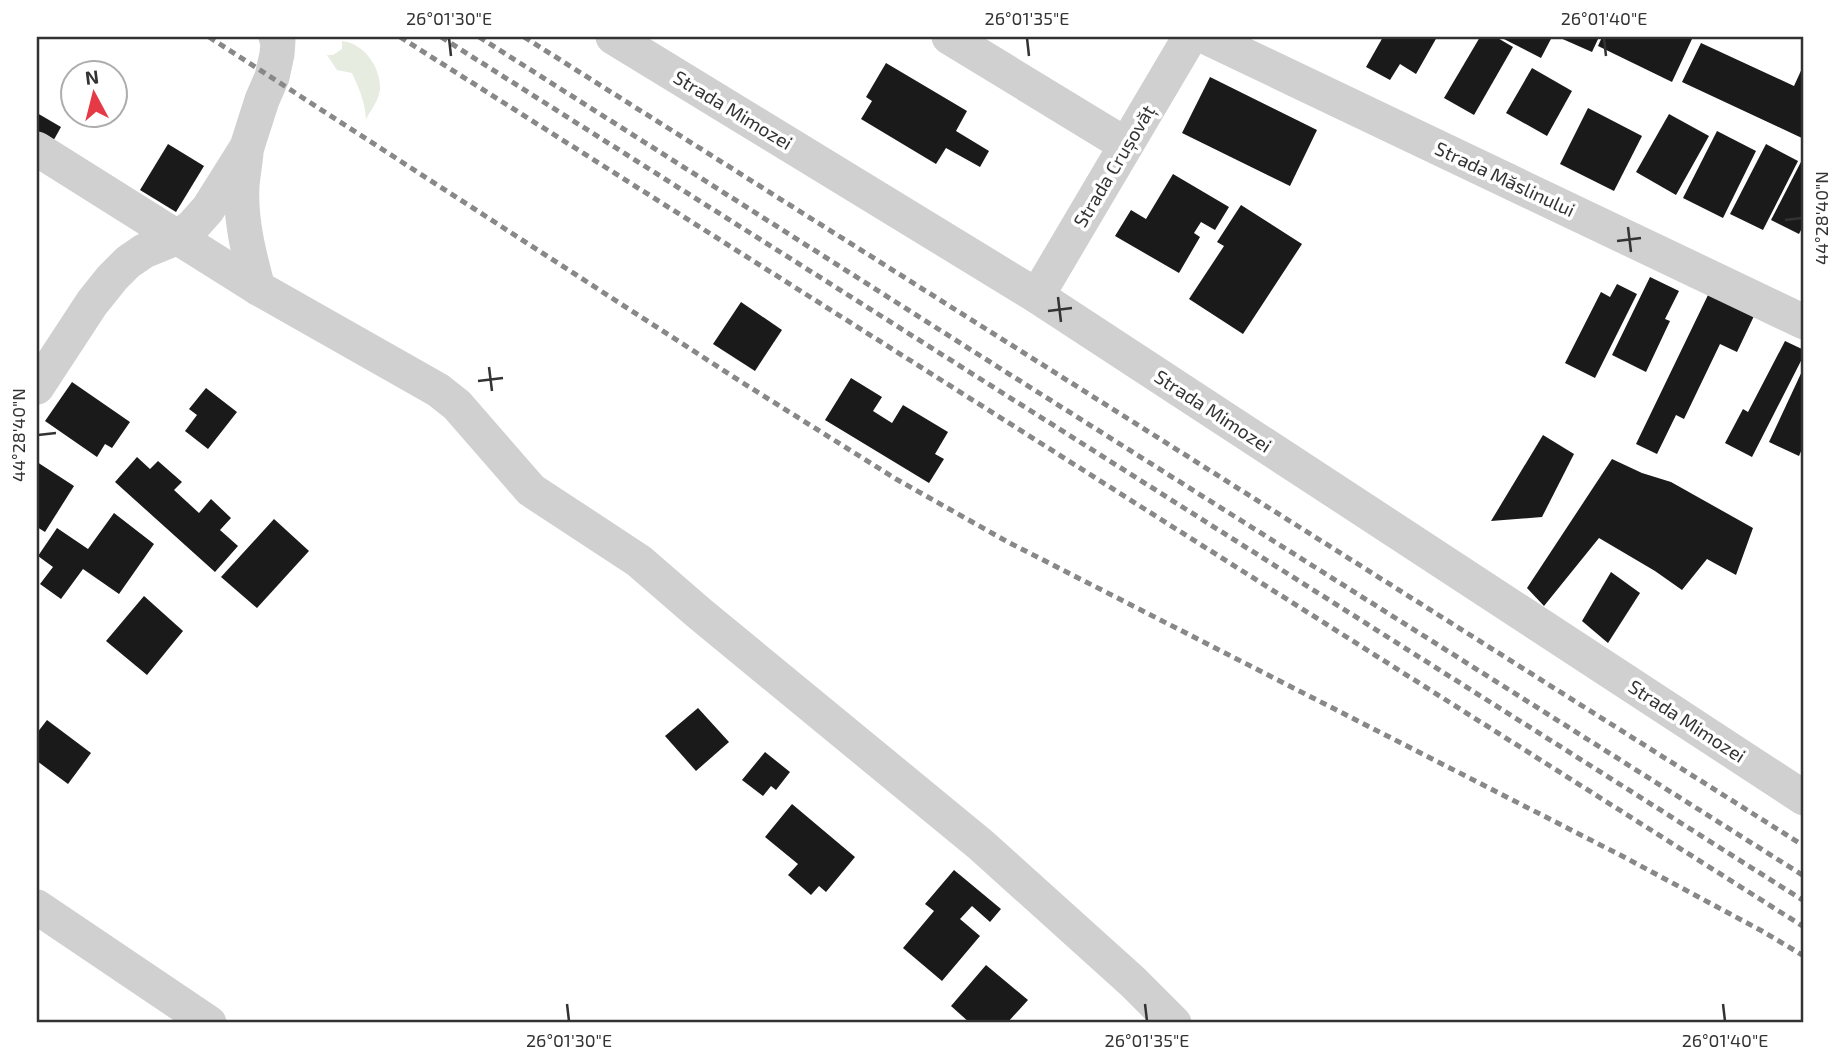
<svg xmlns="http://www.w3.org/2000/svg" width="1841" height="1060" font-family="'Exo 2',sans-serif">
<rect width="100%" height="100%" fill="#fff"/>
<!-- green -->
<path fill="#e6ecdf" d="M342,41C364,43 381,68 380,89C379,100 371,110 366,119C365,102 359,88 352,73L337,70L327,55H333L342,49Z"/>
<!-- building -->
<g fill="#1a1a1a">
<path d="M1383,37H1437L1416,74L1400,64L1390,80L1366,67Z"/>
<path d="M1480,37H1496L1513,47L1474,115L1444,98Z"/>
<path d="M1500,37H1552L1541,58Z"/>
<path d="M1558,37H1599L1592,52Z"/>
<path d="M1602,37H1688L1692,39L1672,82L1598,46Z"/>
<path d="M1701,43L1794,86L1804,64V139L1682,82Z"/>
<path d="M886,63L967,111L956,131L989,151L980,167L946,148L936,164L861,119L872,101L866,97Z"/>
<path d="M1532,68L1572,91L1547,136L1506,113Z"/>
<path d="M1210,77L1317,130L1290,186L1182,133Z"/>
<path d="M1588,108L1642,136L1614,191L1560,164Z"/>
<path d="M37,113L61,127L51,145L37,136Z"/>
<path d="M1669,114L1709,136L1676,195L1636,172Z"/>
<path d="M1717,131L1756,151L1723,218L1683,198Z"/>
<path d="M168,144L204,166L176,212L140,190Z"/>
<path d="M1766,144L1798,161L1763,230L1730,214Z"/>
<path d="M1804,156V224L1799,234L1771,220Z"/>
<path d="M1173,174L1229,207L1215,230L1201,222L1194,233L1200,237L1179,273L1115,236L1131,210L1146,219Z"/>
<path d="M1241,205L1302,244L1243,334L1189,299L1224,246L1217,242Z"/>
<path d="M1650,277L1679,291L1665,319L1670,321L1646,372L1612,355Z"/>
<path d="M1617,284L1637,294L1595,378L1565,363L1601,292L1610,297Z"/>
<path d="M1708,295L1754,316L1737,352L1720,344L1684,419L1676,415L1657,454L1636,444Z"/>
<path d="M741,302L782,330L755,371L713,344Z"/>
<path d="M1785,341L1804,350V355L1752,457L1725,443L1743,409L1748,412Z"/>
<path d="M1804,367V444L1799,456L1769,442Z"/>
<path d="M851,378L882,397L873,411L892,423L903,405L948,432L935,454L944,459L929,483L825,420Z"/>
<path d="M72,382L130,422L112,448L105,444L97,457L45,421Z"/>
<path d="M206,388L237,412L208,449L185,431L197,415L189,409Z"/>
<path d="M1543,435L1574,454L1542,517L1491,521Z"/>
<path d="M137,457L150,469L158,461L182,482L174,490L199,513L211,499L231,518L220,530L238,546L215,572L115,482Z"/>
<path d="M1612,459L1642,473L1671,482L1753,528L1736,575L1707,559L1682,590L1655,571L1599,538L1544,606L1527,588Z"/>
<path d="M37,462L74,486L45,532L37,527Z"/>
<path d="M114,513L154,544L119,594L83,569L61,599L40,584L53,567L38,556L57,528L88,549Z"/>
<path d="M274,519L309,551L257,608L221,577Z"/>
<path d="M1611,572L1640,593L1608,643L1582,621Z"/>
<path d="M144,596L183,631L147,675L106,641Z"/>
<path d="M698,708L729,742L696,771L665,736Z"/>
<path d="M47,720L91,753L68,784L37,761V733Z"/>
<path d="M765,752L790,772L776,790L771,786L763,796L742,780Z"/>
<path d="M792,804L855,857L826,892L819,886L811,895L788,875L798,864L765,837Z"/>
<path d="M954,870L1001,909L990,922L972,906L960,919L980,936L942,981L903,948L934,911L925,904Z"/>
<path d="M986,965L1028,1000L1007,1023H970L951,1006Z"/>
</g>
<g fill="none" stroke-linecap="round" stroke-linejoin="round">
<!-- minor -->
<g stroke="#d0d0d0" stroke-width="35">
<path d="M613,37L1037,296L1804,798"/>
<path d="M949,37L1126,145"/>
<path d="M1206,37L1804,322"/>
<path d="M37,149L258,288L438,390L457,405L531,490L639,561L699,613L981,845L1133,982L1174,1023"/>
<path d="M246,153C245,164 243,174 242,185C240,220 249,255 258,288"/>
<path d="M1037,296L1190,37"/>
<path d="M37,387L92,303L112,278L128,262L144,251L176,238L192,227L208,209L247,147L262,100L272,77L277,54L278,41L276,37"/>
<path d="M37,907L209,1023"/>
</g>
<!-- rail -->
<g stroke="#888" stroke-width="5" stroke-dasharray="7 5" stroke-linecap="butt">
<path d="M209,37L743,383L896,479L1006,541L1624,857L1762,931L1804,956"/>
<path d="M400,37L1804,927"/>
<path d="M441,37L1804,901"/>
<path d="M479,37L998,367L1804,876"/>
<path d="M524,37L1804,846"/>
</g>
</g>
<!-- ticks -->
<path fill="none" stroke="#333" stroke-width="2.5" d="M449,38L451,56M1027,38L1029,56M1604,38L1606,56M1785,220L1802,218M1628,227L1631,252M1617,241L1641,238M1058,297L1061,322M1048,311L1072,308M489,367L492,391M478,381L503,378M38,435L56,433M567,1004L569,1021M1145,1004L1147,1021M1723,1004L1725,1021"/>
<g text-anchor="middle" stroke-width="7" stroke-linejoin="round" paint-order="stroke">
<!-- street labels -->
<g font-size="19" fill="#333" stroke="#fff">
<text transform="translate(733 110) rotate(31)" y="7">Strada Mimozei</text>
<text transform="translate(1114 166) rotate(-59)" y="7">Strada Crușovăț</text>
<text transform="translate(1505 179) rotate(25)" y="7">Strada Măslinului</text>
<text transform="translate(1213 411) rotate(33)" y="7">Strada Mimozei</text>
<text transform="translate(1687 721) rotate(33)" y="7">Strada Mimozei</text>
</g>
</g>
<!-- border -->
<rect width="1841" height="1060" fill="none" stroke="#ffffff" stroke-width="77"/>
<!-- north arrow -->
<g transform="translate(94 94) rotate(353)"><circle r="33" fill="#ffffff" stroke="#adadad" stroke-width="2"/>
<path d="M0-5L12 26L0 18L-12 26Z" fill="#e63946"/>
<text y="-10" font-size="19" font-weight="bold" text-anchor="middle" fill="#333333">N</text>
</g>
<rect x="38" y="38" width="1764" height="983" fill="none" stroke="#333" stroke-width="2.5"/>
<g font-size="18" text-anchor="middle" fill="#333">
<text x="449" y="25">26°01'30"E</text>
<text x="1027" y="25">26°01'35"E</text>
<text x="1604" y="25">26°01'40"E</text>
<text transform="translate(1822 218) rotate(-90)" y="6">44°28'40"N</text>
<text transform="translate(19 435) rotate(-90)" y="6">44°28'40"N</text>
<text x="569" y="1047">26°01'30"E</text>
<text x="1147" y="1047">26°01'35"E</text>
<text x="1725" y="1047">26°01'40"E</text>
</g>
</svg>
